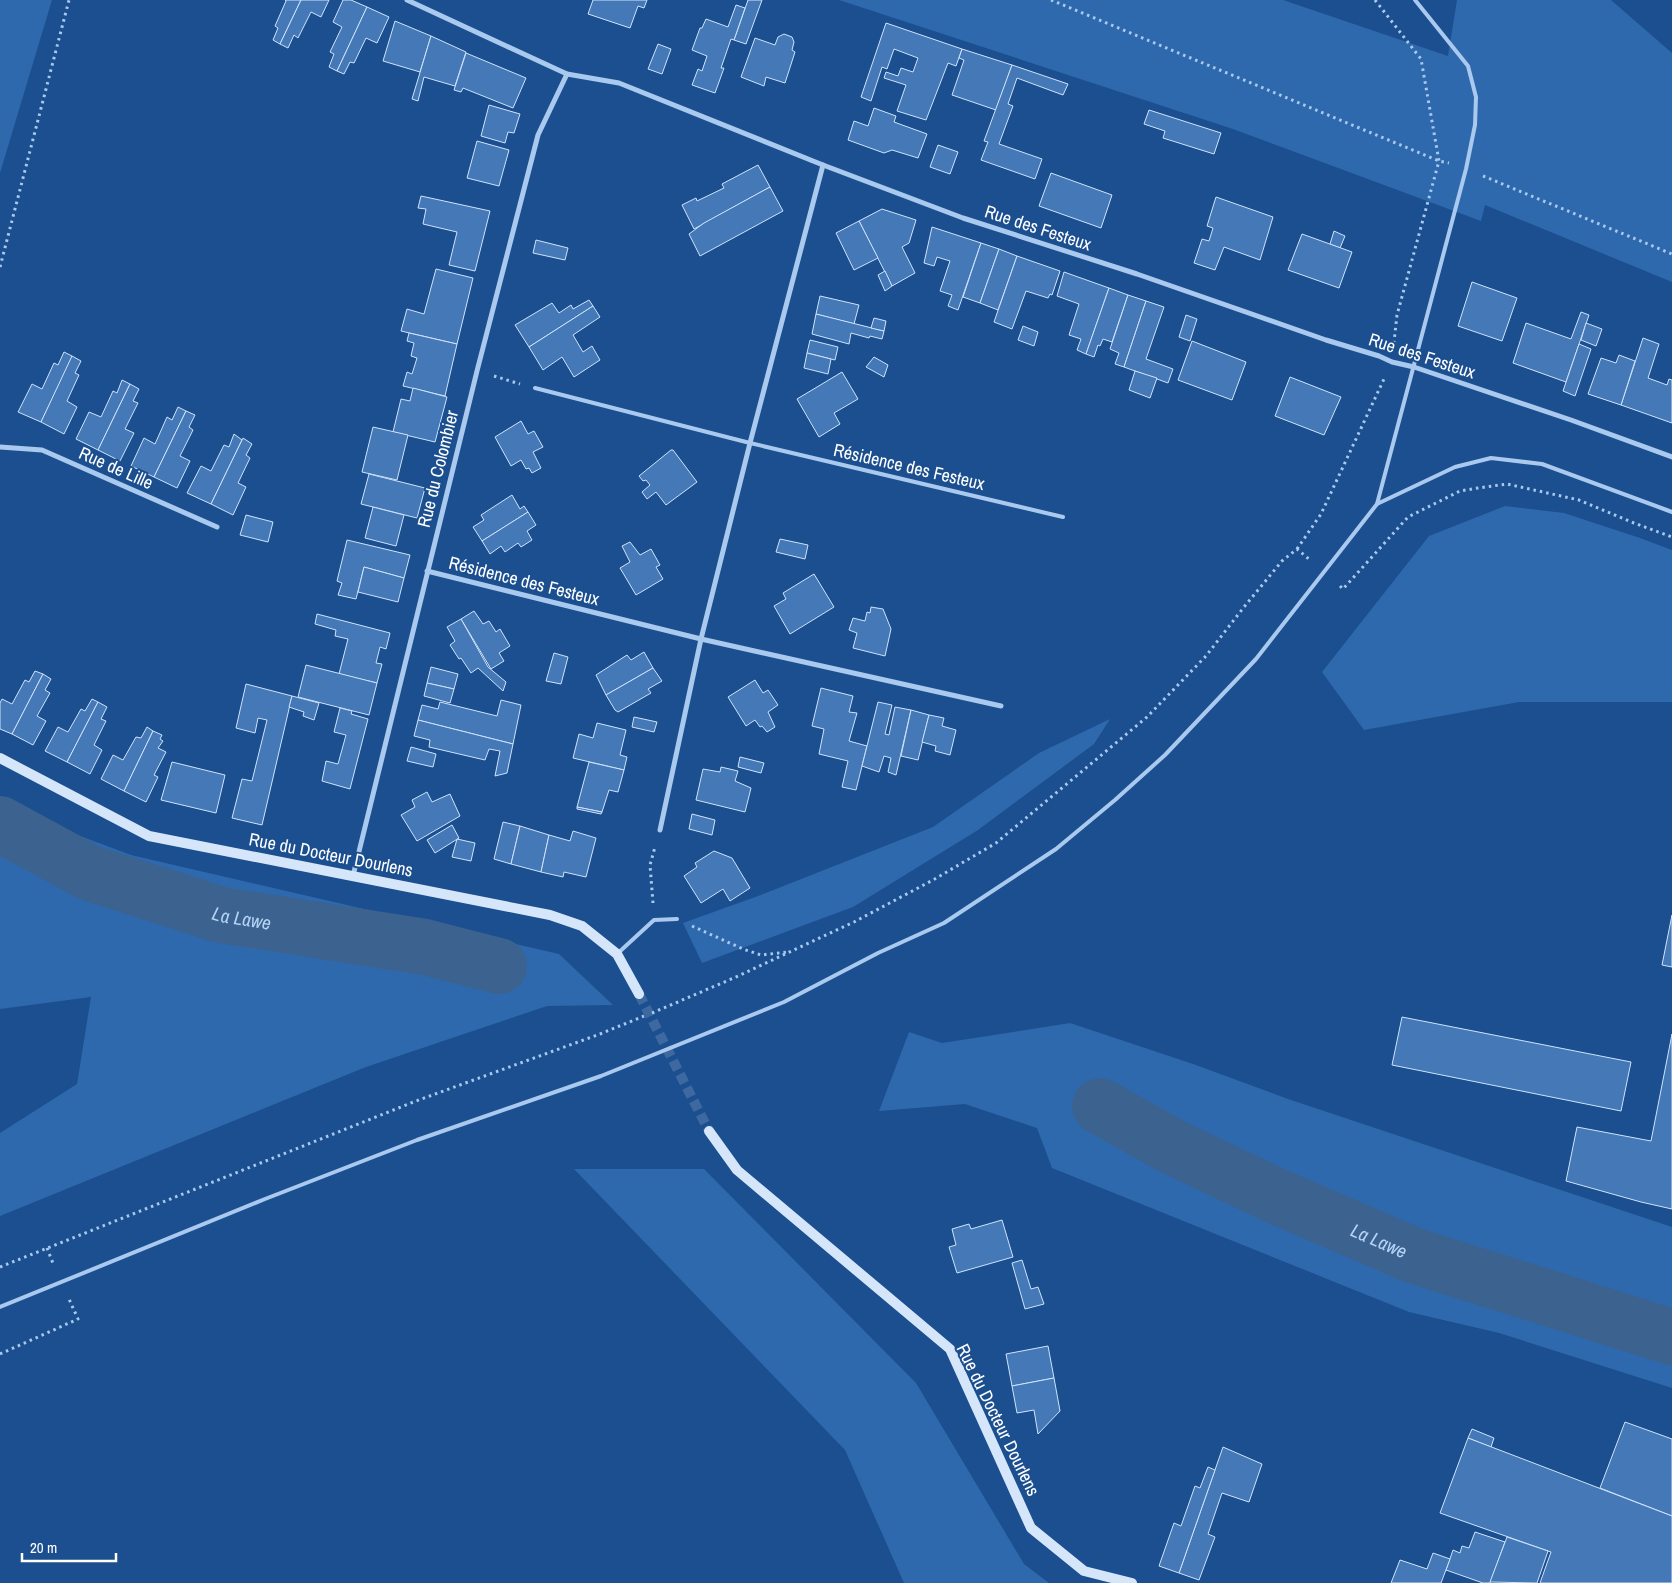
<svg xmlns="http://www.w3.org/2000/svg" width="1672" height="1583" font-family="'Archivo Narrow',sans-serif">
<rect width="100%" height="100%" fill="#1b4f8f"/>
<!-- green -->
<g fill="#2e69ad">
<path d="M0,0H52L0,173Z"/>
<path d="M839,0H1283L1448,56L1457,0H1611L1672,53V282L1485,205L1481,221L1230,128Z"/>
<path d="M1505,506L1564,513L1640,538L1672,550V702H1519L1364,730L1322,672L1429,536Z"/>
<path d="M1110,719L1094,744L978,830L853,907L702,963L683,923L758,896L933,827L1039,753Z"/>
<path d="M0,806L131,855L559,954L613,1005L547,1006L366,1067L0,1216V1133L77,1084L91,997L0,1009Z"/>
<path d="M1070,1023L1193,1064L1288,1099L1672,1227V1388L1499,1333L1409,1312L1052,1168L1037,1128L965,1104L879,1111L909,1032L942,1043Z"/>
<path d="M574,1169H704L916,1383L1024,1564L1049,1583H904L845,1450Z"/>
</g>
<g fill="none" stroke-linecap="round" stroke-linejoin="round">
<!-- river -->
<g stroke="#3c6290" stroke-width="56">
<path id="s1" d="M0,824L90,873L221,915L425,947L499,966"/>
<path id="s2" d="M1100,1106L1173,1147L1276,1196L1415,1256L1672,1337"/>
</g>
</g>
<!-- building -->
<g fill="#4478b7" stroke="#cfe3fa">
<path d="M285,0H301L280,44L273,40L278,28L275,26L286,1Z"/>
<path d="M301,0H329L321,17L311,12L298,38L294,35L288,48L280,44Z"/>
<path d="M343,0H351L367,7L337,71L329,67L334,54L330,52L342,27L333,22Z"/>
<path d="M593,0H647L644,8L638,6L630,28L588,14Z"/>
<path d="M748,0H762L746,44L734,40Z"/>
<path d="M736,5L745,8L734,40L731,39L721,68H724L715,93L692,85L698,69L702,71L707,56L692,50L700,28H702L706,19L728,27Z"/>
<path d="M367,7L389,17L377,43L366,38L354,63L350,62L344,74L337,71Z"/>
<path d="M395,21L431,36L420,72L383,61Z"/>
<path d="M886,23L962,49L956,66L948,63L926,120L897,111L906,85L884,78L886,72L898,76L901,68L913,72L918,58L894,49L887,69L882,67L871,101L861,97Z"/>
<path d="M784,34L792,37L794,42L792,50L795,52L785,83L766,77L764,86L741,77L755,38L775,45L778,37Z"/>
<path d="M431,36L466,52L455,86L424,77L418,101L412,99Z"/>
<path d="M658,44L671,49L662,74L648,69Z"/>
<path d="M962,49L1012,65L996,110L952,95L964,60L959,58Z"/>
<path d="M466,53L526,78L513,108L463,88L461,92L454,90Z"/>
<path d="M1012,65L1068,84L1063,95L1017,78L1008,104L1013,106L999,144L1042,159L1035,179L981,160L988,142L984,141Z"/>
<path d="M489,105L520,114L514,133L508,132L505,143L481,136Z"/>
<path d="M874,108L896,116L894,122L927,134L918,158L892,150L884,153L848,140L854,121L868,126Z"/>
<path d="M1149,110L1221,133L1214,154L1163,138L1165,131L1144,124Z"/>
<path d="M477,141L509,150L499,186L467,178Z"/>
<path d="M938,145L958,152L950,174L930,167Z"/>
<path d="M758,165L770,187L694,229L682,205L696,198L697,201L724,188L722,184Z"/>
<path d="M1051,173L1112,195L1101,228L1039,206Z"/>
<path d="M770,187L783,211L700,256L689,234L704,223Z"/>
<path d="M421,196L490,211L475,271L449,265L457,232L423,224L426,209L418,208Z"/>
<path d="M1216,197L1273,217L1260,260L1224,247L1215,270L1194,263L1202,239L1209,241L1213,228L1207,226Z"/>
<path d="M882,209L916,220L909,243L902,247L915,273L892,286L859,221Z"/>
<path d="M859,221L878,258L854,270L836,233Z"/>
<path d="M932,227L981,243L958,310L948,306L952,295L940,291L950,261L937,257L934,266L924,263Z"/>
<path d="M1334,231L1345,236L1340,248L1330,244Z"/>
<path d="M1302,234L1352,252L1339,288L1288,270Z"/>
<path d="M536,240L568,248L565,260L533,253Z"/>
<path d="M981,243L999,249L980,303L963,297Z"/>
<path d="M999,249L1017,256L998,310L980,303Z"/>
<path d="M1017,256L1060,271L1052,295L1050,294L1048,298L1026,291L1012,329L994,322Z"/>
<path d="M436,269L473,278L457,344L401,331L407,309L424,314Z"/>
<path d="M885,271L892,286L885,291L878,275Z"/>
<path d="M1064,272L1109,288L1086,354L1077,350L1081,339L1069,335L1079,304L1057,296Z"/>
<path d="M1472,282L1517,298L1502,341L1458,326Z"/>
<path d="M1109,288L1128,295L1112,342L1103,339L1100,346L1098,345L1094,357L1086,354Z"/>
<path d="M1128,295L1146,301L1124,367L1115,364L1119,353L1110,349Z"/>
<path d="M820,296L859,305L854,324L816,314Z"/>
<path d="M589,300L593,306L529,347L515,325L552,303L559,313L571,305L573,309Z"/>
<path d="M1146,301L1164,307L1146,359L1173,369L1168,383L1124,367Z"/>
<path d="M593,306L600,317L573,335L583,352L592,346L600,360L574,377L562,357L543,370L529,347Z"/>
<path d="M1581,312L1589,315L1566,382L1513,363L1526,323L1571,339Z"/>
<path d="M816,314L884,331L882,339L870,336L869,338L851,333L849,344L812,334Z"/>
<path d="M1186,315L1197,319L1190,341L1179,337Z"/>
<path d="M874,318L886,321L884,331L871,328Z"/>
<path d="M1586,323L1602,329L1596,346L1581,340Z"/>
<path d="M1023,326L1038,332L1034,346L1018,340Z"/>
<path d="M409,333L457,344L445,396L403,386L407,372L412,374L417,358L411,356L414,343L407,341Z"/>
<path d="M1643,338L1659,344L1648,378L1667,385L1669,379L1672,380V423L1621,405Z"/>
<path d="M810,340L838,347L835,360L807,353Z"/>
<path d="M1192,341L1246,362L1232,400L1178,380Z"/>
<path d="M1579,344L1591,349L1575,396L1563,391Z"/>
<path d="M64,352L72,356V358L41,422L18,412L32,384L42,389L54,363L58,365Z"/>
<path d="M807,353L831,359L828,374L804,368Z"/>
<path d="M1619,355L1635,361L1621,405L1588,394L1601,358L1616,363Z"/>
<path d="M72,356L81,361L75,373L79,375L67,401L77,407L64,434L41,422Z"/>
<path d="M874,357L888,365L884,377L866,367Z"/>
<path d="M1135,371L1157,378L1150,398L1129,390Z"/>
<path d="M842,372L858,399L834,413L840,424L819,437L797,399Z"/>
<path d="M1290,377L1341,397L1324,435L1275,416Z"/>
<path d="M122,380L130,384L98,450L76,439L89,412L101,417L113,391L117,393Z"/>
<path d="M130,384L139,389L133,401L138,403L125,429L134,433L120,461L98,450Z"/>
<path d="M413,388L447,397L435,442L393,432L401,399L410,401Z"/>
<path d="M178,407L186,411L154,477L131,466L144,438L155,444L167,417L172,420Z"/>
<path d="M186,411L195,415L189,427L193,430L180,456L190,461L177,488L154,477Z"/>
<path d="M521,421L528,434L534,431L543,447L533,452L541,468L532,473L529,468L526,469L521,460L511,466L495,437Z"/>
<path d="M373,427L408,435L397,480L362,472Z"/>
<path d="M234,434L242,440L211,504L187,493L201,466L211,471L224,445L229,447Z"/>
<path d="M243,438L252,444L246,455L250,458L238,483L246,487L233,515L211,504Z"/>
<path d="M671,450H673L697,482L666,505L656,492L647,499L642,492L650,485L646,480L643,481L639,476Z"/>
<path d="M369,474L425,488L417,518L361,504Z"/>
<path d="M512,495L520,509L524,506L528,512L482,541L473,527L484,520L481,515Z"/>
<path d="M373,507L404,515L396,546L365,538Z"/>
<path d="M528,512L536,525L527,531L532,540L521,547L518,543L505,552L501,546L490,554L482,541Z"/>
<path d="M246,515L273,522L268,542L240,535Z"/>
<path d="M780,539L808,545L805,559L776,552Z"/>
<path d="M347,540L410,555L404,578L364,567L356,599L338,595L342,583L337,581Z"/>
<path d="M630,542L640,555L651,549L660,565L656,567L663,579L636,595L620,568L630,562L622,546Z"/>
<path d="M364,567L404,578L398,602L358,592Z"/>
<path d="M814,574L834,607L790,634L774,606L786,599L783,593Z"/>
<path d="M871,607L883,609L891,629L885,656L853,648L857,633L849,630L853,618L865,621L867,612L870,613Z"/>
<path d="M474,611L483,624L489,621L496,632L500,629L510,646L499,653L504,661L491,669L461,619Z"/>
<path d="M317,614L390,633L386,649L380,647L376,663L382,664L377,683L339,674L348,639L335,636L336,630L315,624Z"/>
<path d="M461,619L488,667L506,682L503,691L478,668L471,673L461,658L459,659L450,645L455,641L447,627Z"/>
<path d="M644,652L653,668L606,695L596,675L627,655L631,660Z"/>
<path d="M554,653L568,657L561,684L546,681Z"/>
<path d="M306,665L377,683L369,715L298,697Z"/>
<path d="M431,667L458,674L454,689L427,683Z"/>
<path d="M653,668L662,681L648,689L651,693L618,712L615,710L606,695Z"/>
<path d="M35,671L43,674L12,734L0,729V703L2,699L12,704L25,680L29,682Z"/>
<path d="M43,674L51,679L45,690L50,693L37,716L46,721L33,745L12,734Z"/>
<path d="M755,680L763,693L768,690L778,705L768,712L775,727L767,732L762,726L760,727L755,720L746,726L728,697Z"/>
<path d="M427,683L454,689L450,703L424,696Z"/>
<path d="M246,684L292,696L262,825L232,818L242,779L252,781L267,720L258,718L255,733L236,728Z"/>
<path d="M821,688L853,696L849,712L857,713L849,741L867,746L856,790L842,787L848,761L819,754L824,729L812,726Z"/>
<path d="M292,696L319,703L314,720L303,716L304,712L289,707Z"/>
<path d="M92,699L98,702L67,762L45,751L58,727L68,732L81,709L85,711Z"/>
<path d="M501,700L521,705L513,744L418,720L422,705L438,709L440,702L497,716Z"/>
<path d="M98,702L107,707L101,719L106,721L94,745L102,750L90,774L67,762Z"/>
<path d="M878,702L892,705L885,734L889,735L895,707L911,710L896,775L888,772L891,758L884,756L879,772L862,766Z"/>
<path d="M340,708L352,711L351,714L368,719L350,789L322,781L326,761L338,764L346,735L334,732Z"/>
<path d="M911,710L929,715L918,760L901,756Z"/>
<path d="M929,715L944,718L942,726L956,730L950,755L935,751L936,746L922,742Z"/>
<path d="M634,717L657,722L654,732L632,727Z"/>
<path d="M418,720L513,744L507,773L495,776L500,751L489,749L485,760L429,747L430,740L414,736Z"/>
<path d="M597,723L626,730L620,755L627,757L624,770L573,758L579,734L593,738Z"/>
<path d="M147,727L153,731L124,791L101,779L113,755L123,760L136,737L141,738Z"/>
<path d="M153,731L162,735L160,739L163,741L158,748L166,752L154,775L158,777L146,802L124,791Z"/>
<path d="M411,747L436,754L433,767L407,761Z"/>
<path d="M740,757L764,763L761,773L738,767Z"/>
<path d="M172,762L225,775L216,813L161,800Z"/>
<path d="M589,762L624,770L618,792L609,790L602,812L577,807Z"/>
<path d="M721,767L738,771L735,781L751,788L745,812L696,800L703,769L720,772Z"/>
<path d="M427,792L432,802L450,794L460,816L417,841L401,815L415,807L412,800Z"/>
<path d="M577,807L602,812L601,814L577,809Z"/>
<path d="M692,814L715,820L712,835L689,829Z"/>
<path d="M503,822L520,826L511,864L494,859Z"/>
<path d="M452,825L459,838L435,853L427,840Z"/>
<path d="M520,826L549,835L541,872L511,864Z"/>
<path d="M573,831L596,838L586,877L564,872L563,877L541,872L549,835L570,841Z"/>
<path d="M457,839L475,843L471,861L452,857Z"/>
<path d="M714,851L732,858L750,888L730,901L723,889L701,903L684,876L697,867L695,863Z"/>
<path d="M1672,915V967L1662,965Z"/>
<path d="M1402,1017L1631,1062L1621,1111L1392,1065Z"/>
<path d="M1672,1034V1209L1641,1202L1566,1181L1577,1127L1651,1141Z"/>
<path d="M1002,1220L1013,1257L957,1273L949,1247L956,1245L952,1229L969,1224L971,1229Z"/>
<path d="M1022,1260L1031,1289L1038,1287L1044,1304L1025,1309L1012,1263Z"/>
<path d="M1048,1346L1054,1378L1012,1386L1006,1354Z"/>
<path d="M1054,1378L1060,1411L1038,1434L1034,1410L1017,1413L1012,1386Z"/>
<path d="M1625,1422L1672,1439V1516L1600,1488Z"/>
<path d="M1472,1429L1494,1438L1491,1447L1468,1438Z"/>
<path d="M1468,1438L1672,1516V1583H1540L1551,1552L1440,1513Z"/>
<path d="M1223,1447L1262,1464L1249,1502L1222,1493L1208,1534L1215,1537L1199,1580L1179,1573Z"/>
<path d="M1208,1467L1215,1470L1179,1573L1159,1566L1174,1523L1181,1526L1195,1486L1200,1488Z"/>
<path d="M1475,1532L1505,1542L1490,1583H1483L1446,1570L1453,1550L1460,1553L1462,1546L1469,1548Z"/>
<path d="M1507,1537L1548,1551L1537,1583L1490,1582Z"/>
<path d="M1433,1553L1450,1559L1441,1583H1391L1400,1560L1427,1569Z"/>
</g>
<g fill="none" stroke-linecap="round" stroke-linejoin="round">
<!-- secondary-tunnel -->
<path stroke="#3d69a0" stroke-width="10" stroke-dasharray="10 5" stroke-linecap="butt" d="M639,994L709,1131"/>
<!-- path -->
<g stroke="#a9c9ee" stroke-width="3" stroke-dasharray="2.5 4" stroke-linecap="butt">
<path d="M1051,0L1439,161L1449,163"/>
<path d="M1375,0L1421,59L1439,161L1397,315L1394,342"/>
<path d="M1483,176L1672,254"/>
<path d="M0,267L69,0"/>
<path d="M494,376L520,384"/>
<path d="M1297,549L1321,514L1384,379"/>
<path d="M1340,586L1343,589L1408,517L1460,491L1478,488L1507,484L1579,500L1634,523L1672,537"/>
<path d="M653,903L650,865L655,847"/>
<path d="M692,926L743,949L761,955L787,952"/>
<path d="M652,1013L736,977L854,922L933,880L996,843L1147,717L1206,656L1244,607L1282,561L1297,549L1310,560"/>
<path d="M47,1248L54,1266"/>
<path d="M0,1267L416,1101L600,1034L644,1016"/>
<path d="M0,1354L78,1319L69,1299"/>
</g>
<!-- lane -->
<g stroke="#a9c9ee" stroke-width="4">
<path d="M535,388L750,443L1063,517"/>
<path d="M1377,504L1455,467L1491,458L1542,464L1672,512"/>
<path d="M617,954L654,920L677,919"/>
<path d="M0,1307L265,1199L417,1140L601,1076L784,1002L878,953L944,923L1056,849L1115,800L1165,755L1256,659L1377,504L1466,169L1475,125L1476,97L1468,66L1415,0"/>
</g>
<!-- street -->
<g stroke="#a9c9ee" stroke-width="5">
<path d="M407,0L567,74L619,83L823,165L963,218L1137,274L1326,340L1379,356L1392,362L1414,367L1571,420L1672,457"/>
<path d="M0,447L42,450L217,527"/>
<path d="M427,571L701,639L1001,706"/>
<path d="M660,830L701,639L750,443L823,165"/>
<path d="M353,876L477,371L538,135L567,74"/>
</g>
<!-- secondary -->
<g stroke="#d6e6fa" stroke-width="10">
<path d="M0,758L149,836L550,915L582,926L617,954L639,994"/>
<path d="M709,1131L737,1170L950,1349L1031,1528L1084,1571L1132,1583"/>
</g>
</g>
<g text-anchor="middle" stroke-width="4" stroke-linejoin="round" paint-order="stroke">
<!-- street labels -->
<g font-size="18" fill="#fff" stroke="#1b4f8f">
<text transform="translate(1038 228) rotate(18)" y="6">Rue des Festeux</text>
<text transform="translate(1422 356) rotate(18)" y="6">Rue des Festeux</text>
<text transform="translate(909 467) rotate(13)" y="6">Résidence des Festeux</text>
<text transform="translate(116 468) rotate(24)" y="6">Rue de Lille</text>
<text transform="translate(438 469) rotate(-76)" y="6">Rue du Colombier</text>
<text transform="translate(524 581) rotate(14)" y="6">Résidence des Festeux</text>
<text transform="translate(331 855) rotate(11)" y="6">Rue du Docteur Dourlens</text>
<text transform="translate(998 1420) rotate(64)" y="6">Rue du Docteur Dourlens</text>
</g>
<!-- water labels -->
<g font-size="19" font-style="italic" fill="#b5d3f5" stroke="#1b4f8f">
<text dy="7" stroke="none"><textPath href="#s1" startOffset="261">La Lawe</textPath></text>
<text dy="7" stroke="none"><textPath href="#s2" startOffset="310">La Lawe</textPath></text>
</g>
</g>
<!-- scale -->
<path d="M22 1553v8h94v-8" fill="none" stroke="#ffffff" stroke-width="2.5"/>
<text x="30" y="1553" font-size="15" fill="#ffffff" stroke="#1b4f8f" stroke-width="4" paint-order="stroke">20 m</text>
</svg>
